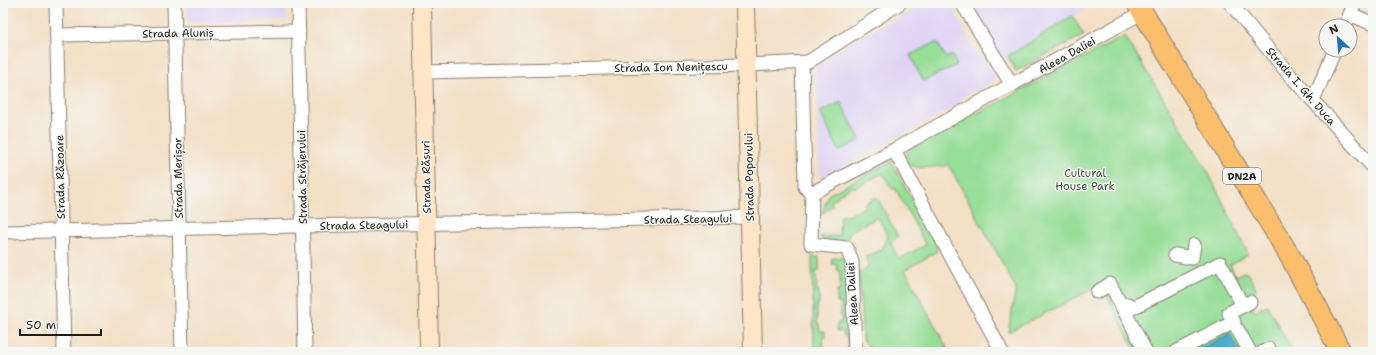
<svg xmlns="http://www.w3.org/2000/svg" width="1376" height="355" font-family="'Shantell Sans',sans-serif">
<rect width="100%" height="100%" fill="#f6f6f2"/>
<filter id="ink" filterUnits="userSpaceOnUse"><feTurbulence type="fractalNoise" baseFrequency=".025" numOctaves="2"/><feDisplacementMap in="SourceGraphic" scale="8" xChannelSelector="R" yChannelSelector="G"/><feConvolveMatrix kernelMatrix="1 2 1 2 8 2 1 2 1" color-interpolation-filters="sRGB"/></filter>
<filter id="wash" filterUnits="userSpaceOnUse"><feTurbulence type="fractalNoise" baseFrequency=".012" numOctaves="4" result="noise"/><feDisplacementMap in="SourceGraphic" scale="16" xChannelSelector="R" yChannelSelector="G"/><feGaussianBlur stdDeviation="0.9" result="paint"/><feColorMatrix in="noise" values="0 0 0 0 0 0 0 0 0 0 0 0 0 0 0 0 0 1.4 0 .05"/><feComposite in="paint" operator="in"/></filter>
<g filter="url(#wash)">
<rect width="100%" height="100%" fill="#f3e0c6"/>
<!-- built -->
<g fill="#dfd4f5">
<path d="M188,3H287V20L188,22Z"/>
<path d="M929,3H951L978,57L983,55L989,67L991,66L995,75L994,80L990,84L958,99L960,104L820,178L816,66L851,41Z"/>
<path d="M967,3H1094L1002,60Z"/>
</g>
<!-- green -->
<g fill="#97de98" stroke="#5a7d5a">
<path d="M1072,16L1084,35L1016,71L1008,56Z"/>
<path d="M1125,36L1207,170L1248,254L1230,265L1236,276L1244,272L1248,274L1256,288L1255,292L1247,297L1255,311L1267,305L1293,352H1136L1107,296L1099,294L1095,288L1008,332L1016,288L948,164L945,166C937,166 923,169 916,167C904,165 905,155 910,148Z"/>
<path d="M937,42L946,58L952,55L957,65L923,81L910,55Z"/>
<path d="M841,102L860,140L839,151L820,112Z"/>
<path d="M891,161L937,246L936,252L905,270L949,352H873L863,340L859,282V273L868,268L866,257L882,249L888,237L878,217L851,231L845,243L821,239V236H839L840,217L846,214L847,216L865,207L864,204L877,197L898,237L890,242L899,259L926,245L895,188L892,189L883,173L854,188L853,186L837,196V198L831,201L833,205L822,214L828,195Z"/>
<path d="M812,257H819V271H816L817,291H819V304H817V324H819L820,331H825V337L823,338V352H814Z"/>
<path d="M832,258H846L848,352L847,336H844L843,331H837V323H841V303H837V291H840V271L837,270L836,264H832Z"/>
</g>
<!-- water -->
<path fill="#4caaca" stroke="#346373" d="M1230,333L1240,352H1194Z"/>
</g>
<g filter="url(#ink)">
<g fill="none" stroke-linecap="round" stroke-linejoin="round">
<defs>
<g id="street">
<path d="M56,3L64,352"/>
<path d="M174,3L182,352"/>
<path d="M298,3L305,352"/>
<path d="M962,3L1012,85"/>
<path d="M1230,3L1288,73L1373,167"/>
<path d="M1350,14L1373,24"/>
<path d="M1345,26L1355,3"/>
<path d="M57,35L299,31"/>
<path d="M802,63L805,187L812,193"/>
<path d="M423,72L747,65L808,62L900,3"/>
<path d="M1313,100L1335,50"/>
<path d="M894,150L1002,352"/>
<path d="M3,232L750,217"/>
<path d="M1175,255L1192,258L1194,245"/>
<path d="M1097,292L1110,284L1146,352"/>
<path d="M1128,304L1130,309L1220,263L1243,306"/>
<path d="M1238,330L1250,352"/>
<path d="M855,352L852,262L847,248L811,244L812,193L894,150L1134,17"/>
<path d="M1176,352L1234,322L1229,313L1250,302"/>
<path d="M1263,352L1269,349"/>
</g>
<g id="secondary">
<path d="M422,3L429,352"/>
<path d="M745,3L753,352"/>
</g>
<path id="primary" d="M1137,3L1291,258L1341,352"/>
</defs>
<!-- street casing -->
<use href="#street" stroke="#887e71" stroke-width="15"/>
<!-- secondary casing -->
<use href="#secondary" stroke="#887e71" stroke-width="20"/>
<!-- primary casing -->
<use href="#primary" stroke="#887e71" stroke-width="22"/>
<!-- street -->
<use href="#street" stroke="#fff" stroke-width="13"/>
<!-- secondary -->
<use href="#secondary" stroke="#fde5c5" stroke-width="18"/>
<!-- primary -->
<use href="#primary" stroke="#fabe6d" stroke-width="20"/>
</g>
</g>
<g text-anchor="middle" stroke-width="3" stroke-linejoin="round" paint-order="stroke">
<!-- shield labels -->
<rect fill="#f6f6f2" stroke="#5d5d5c" stroke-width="1" x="1223" y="168" width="38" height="16" rx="3"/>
<g font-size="10" font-weight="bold" fill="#1c1c1c">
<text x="1242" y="180">DN2A</text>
</g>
<!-- street labels -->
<g font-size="11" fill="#1c1c1c" stroke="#f6f6f2">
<text transform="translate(178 33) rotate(-1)" y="4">Strada Aluniș</text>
<text transform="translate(1067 55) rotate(-29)" y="4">Aleea Daliei</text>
<text transform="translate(671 67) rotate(-1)" y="4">Strada Ion Nenițescu</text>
<text transform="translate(1301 86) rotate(49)" y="4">Strada I. Gh. Duca</text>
<text transform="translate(60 177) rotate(-91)" y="4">Strada Răzoare</text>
<text transform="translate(302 177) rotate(-91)" y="4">Strada Străjerului</text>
<text transform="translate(426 177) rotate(-91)" y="4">Strada Răsuri</text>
<text transform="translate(749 177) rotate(-91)" y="4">Strada Poporului</text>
<text transform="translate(178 178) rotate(-91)" y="4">Strada Merișor</text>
<text transform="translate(688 219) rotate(-1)" y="4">Strada Steagului</text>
<text transform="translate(364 225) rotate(-1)" y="4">Strada Steagului</text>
<text transform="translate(852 294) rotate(-94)" y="4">Aleea Daliei</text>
</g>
<!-- park labels -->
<g font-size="11" fill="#415641" stroke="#f6f6f2">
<text x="1085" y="177">Cultural<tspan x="1085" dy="13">House Park</tspan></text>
</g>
</g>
<!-- margin -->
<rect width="1376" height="355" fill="none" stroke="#f6f6f2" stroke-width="16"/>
<!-- north arrow -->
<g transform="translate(1338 38) rotate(334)"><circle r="19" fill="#f6f6f2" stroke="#9f9f9c"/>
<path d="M0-3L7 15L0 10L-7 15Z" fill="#1f6fb2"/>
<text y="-6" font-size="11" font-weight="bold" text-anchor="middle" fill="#1c1c1c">N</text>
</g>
<!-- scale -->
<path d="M20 329v6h81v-6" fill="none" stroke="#1c1c1c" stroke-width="2"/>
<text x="26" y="329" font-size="12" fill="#1c1c1c" stroke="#f6f6f2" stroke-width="3" paint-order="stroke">50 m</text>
</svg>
